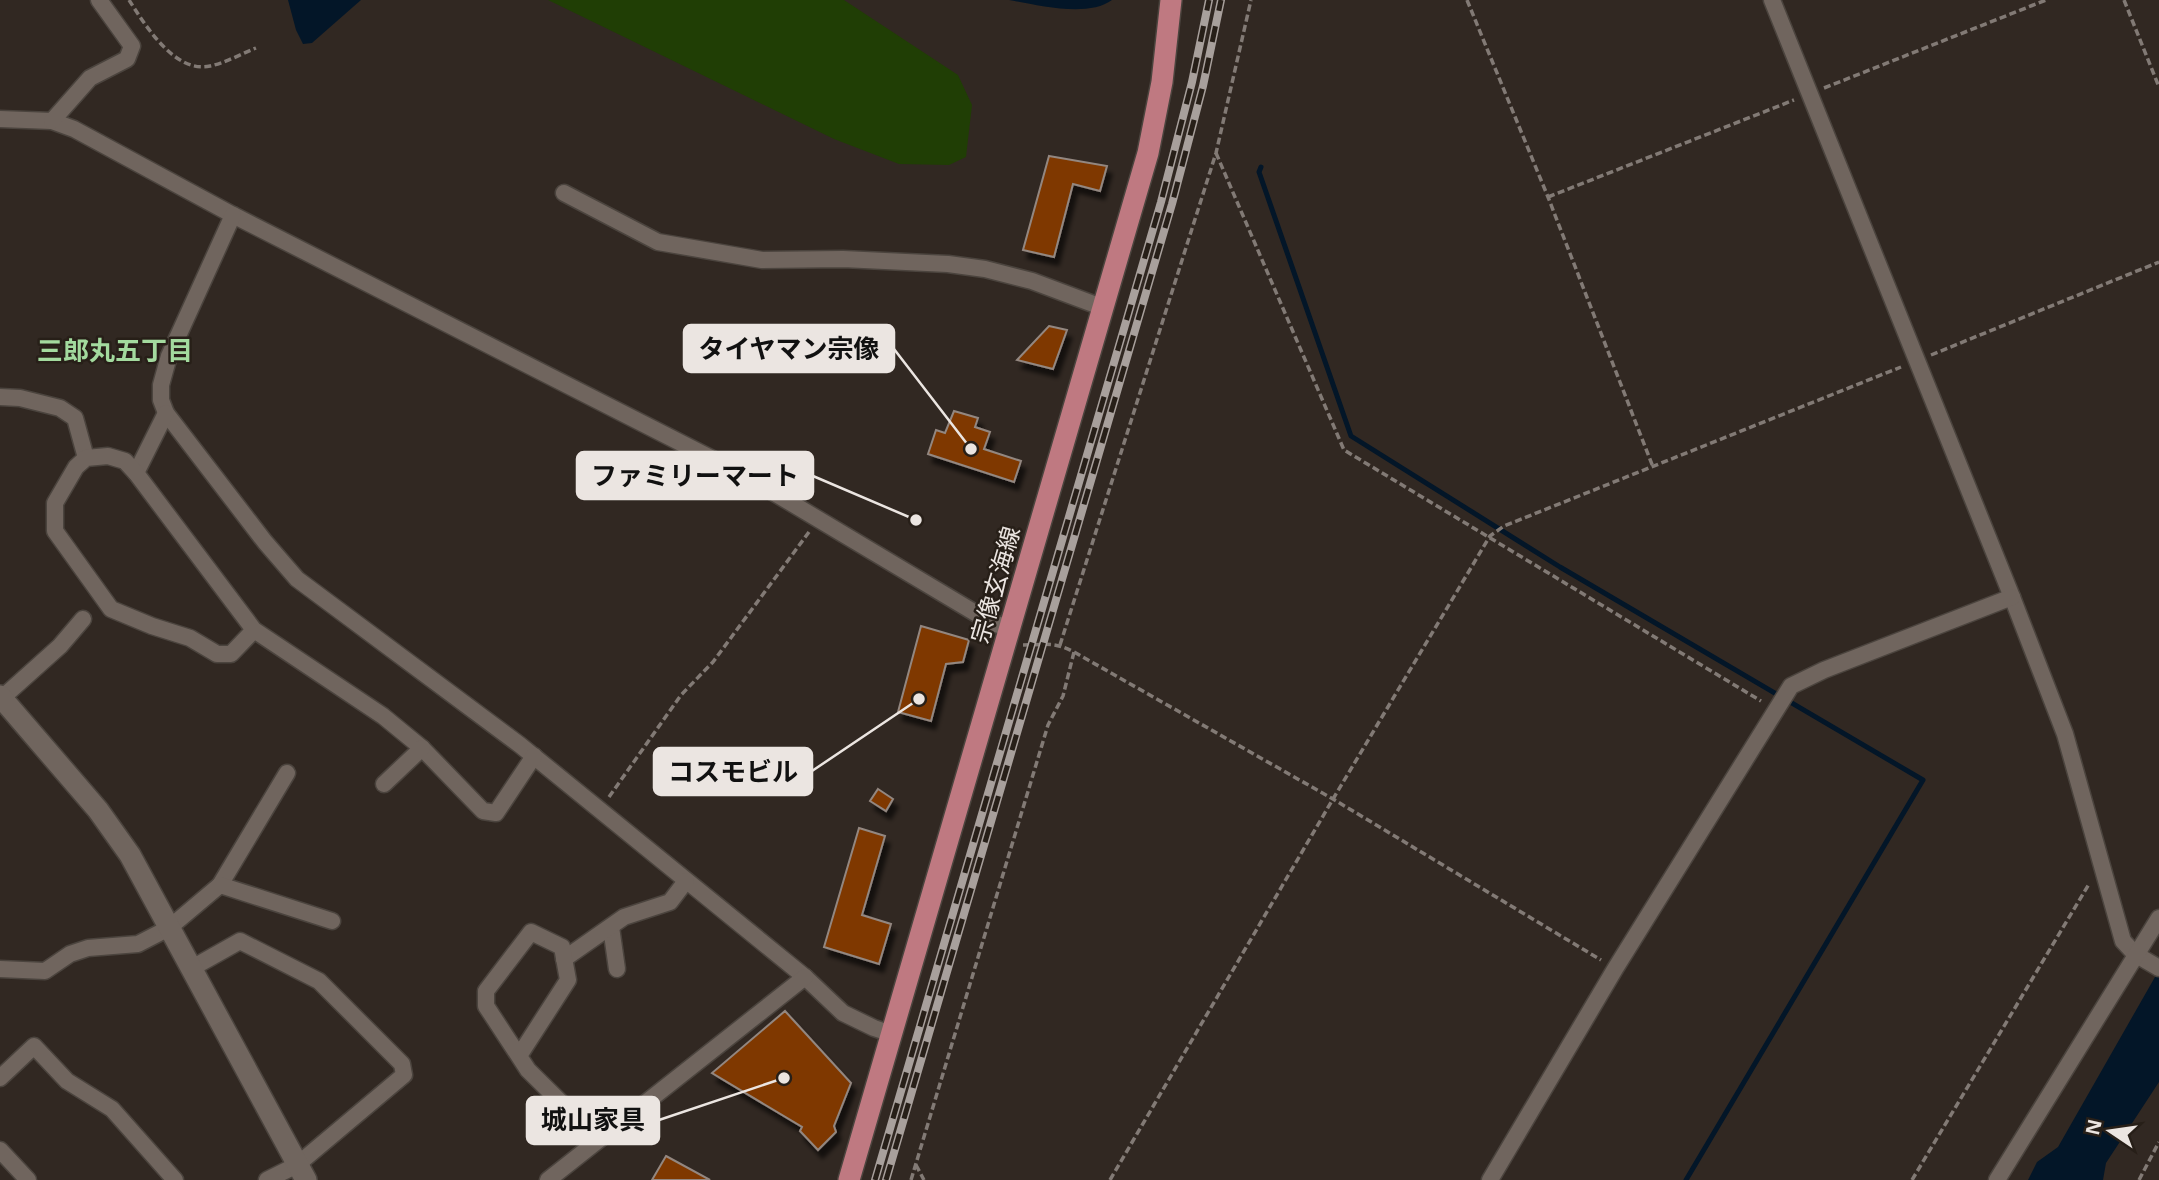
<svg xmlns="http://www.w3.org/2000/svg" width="2159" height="1180" font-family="'Open Sans','Noto Sans JP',sans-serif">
<defs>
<filter id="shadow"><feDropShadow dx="4.5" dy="8" stdDeviation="2" flood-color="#0009"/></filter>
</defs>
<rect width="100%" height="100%" fill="#312822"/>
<!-- green -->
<path fill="#203e05" d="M548,0H844L958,75L972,105L966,157L949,165L899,164L834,139Z"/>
<!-- water -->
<g fill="#031628">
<path d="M288,0H361L312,43L303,44L296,30Z"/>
<path d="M1009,0H1112C1088,18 1037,5 1009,0Z"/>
<path d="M2159,970V1082L2106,1163L2103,1180H2028L2037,1162L2058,1147Z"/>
</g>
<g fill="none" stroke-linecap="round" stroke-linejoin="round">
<!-- stream -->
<path stroke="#031628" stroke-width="5" d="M1261,167L1259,172L1351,436L1560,567L1923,780L1686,1180"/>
</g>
<!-- building -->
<g fill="#7f3900" stroke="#938780" stroke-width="2" filter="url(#shadow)">
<path d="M1049,156L1107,166L1100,191L1073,184L1054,257L1023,250Z"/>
<path d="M1049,326L1067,330L1053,369L1017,360Z"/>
<path d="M954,411L978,418L975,427L990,432L984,449L1021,461L1014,482L928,454L936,430L945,433Z"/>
<path d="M921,626L969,640L963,662L946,664L931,721L898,712Z"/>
<path d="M878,789L893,799L886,811L870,801Z"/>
<path d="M859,828L885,836L862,915L891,924L879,964L824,947Z"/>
<path d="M785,1011L851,1083L834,1126L836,1132L818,1150L800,1131L802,1127L712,1073Z"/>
<path d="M666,1156L710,1180H652Z"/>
</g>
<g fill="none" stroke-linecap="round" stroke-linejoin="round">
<defs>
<g id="street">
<path d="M1772,0L2012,597L2065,734L2123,941L2135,954L2159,968"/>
<path d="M0,119L52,121L74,129L233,215L746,476L992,623L1010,628"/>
<path d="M52,121L90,78L127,59L132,46L99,0"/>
<path d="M564,193L658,242L762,260L843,259L948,264L985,269L1032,281L1104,308"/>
<path d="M233,215L169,356L161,385V400L166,413L265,542L297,579L520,745L805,977L843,1013L874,1028L892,1034"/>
<path d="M0,397L20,398L60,408L75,418L86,458"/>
<path d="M136,473L166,413"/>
<path d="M254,630L231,654H217L190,638L152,626L111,609L55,531V503L76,467L86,458L108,456L125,461L136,473L254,630L383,716L422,748L483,811L496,813L534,756"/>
<path d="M2,698L60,646L83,619"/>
<path d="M384,784L422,748"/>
<path d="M220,885L287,773"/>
<path d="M611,927L617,969"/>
<path d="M564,959L624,917L670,902L686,881"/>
<path d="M192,968L240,941L319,981L402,1064L404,1075L297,1165L267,1180"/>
<path d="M0,969L45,971L70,954L88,948L138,944L169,928L220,885L332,921"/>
<path d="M519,1056L568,980L562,947L531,932L486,991V1006L528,1070L598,1139"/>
<path d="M0,1078L34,1046L67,1081L112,1109L175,1180"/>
<path d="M0,1150L28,1180"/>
<path d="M548,1180L805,977"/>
<path d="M1490,1180L1615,969L1791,686L1824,670L2012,597"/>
<path d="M1997,1180L2159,918"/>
</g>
<path id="secondary" d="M0,696L98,810L130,855L306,1180"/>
<path id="primary" d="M849,1180L1148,153L1162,82L1171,0"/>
</defs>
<!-- street casing -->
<use href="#street" stroke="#4b443e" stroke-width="19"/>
<!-- secondary casing -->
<use href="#secondary" stroke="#4b443e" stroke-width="24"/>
<!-- primary casing -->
<use href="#primary" stroke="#4b443e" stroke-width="24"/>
<!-- path -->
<g stroke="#827a75" stroke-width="3.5" stroke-dasharray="7 3.5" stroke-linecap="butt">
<path d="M129,0C145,25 175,74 210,66C225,63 241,54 256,48"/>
<path d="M1467,0L1548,197L1653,467"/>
<path d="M2124,0L2159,87"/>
<path d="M1824,88L2046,0"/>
<path d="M1216,153L1344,450L1761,701"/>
<path d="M1548,197L1794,100"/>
<path d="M1931,355L2159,262"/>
<path d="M1023,645C1045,645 1053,641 1074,652L1333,799L1601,960"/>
<path d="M1060,645L1216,153L1251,0"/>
<path d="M609,797L681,695L713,662L809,532"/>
<path d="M916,1165L924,1180"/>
<path d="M911,1180L1048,725L1063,696L1074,652"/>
<path d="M1110,1180L1333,799L1490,536L1504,526L1901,367"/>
<path d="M1912,1180L2089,884"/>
<path d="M2139,1180L2159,1142"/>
</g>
<!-- street -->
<use href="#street" stroke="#70655e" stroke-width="16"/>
<!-- secondary -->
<use href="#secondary" stroke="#70655e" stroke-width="21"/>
<!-- primary -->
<use href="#primary" stroke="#bf7981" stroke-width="21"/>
<defs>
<g id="rail">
<path d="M875,1180L1161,202L1192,82L1209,0"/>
<path d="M886,1180L1172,204L1203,86L1221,0"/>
</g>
</defs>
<!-- rail casing -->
<use href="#rail" stroke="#a8a09c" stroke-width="8"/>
<!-- rail -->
<use href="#rail" stroke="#271f18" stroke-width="5" stroke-dasharray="16" stroke-linecap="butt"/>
</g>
<g text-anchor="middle" stroke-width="5" stroke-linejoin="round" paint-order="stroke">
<!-- street labels -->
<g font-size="24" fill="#ebe5e1" stroke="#271f18">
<text transform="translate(996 585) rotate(-74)" y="8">宗像玄海線</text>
</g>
<!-- neighbourhood labels -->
<g font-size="26" font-weight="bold" fill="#a3da9e" stroke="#271f18">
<text x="115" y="360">三郎丸五丁目</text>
</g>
</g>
<!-- callouts -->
<path fill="none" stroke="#ebe5e1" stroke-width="2.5" d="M971 449L894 349M916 520L813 476M919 699L812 771M784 1078L659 1120"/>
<g fill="#ebe5e1" stroke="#271f18" stroke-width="2.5">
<circle cx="971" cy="449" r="7"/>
<circle cx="916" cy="520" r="7"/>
<circle cx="919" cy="699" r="7"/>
<circle cx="784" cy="1078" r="7"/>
</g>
<g fill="#ebe5e1" stroke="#ebe5e1" stroke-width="2.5">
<rect x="684" y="325" width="210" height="47" rx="7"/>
<rect x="577" y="452" width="236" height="47" rx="7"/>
<rect x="654" y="748" width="158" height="47" rx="7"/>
<rect x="527" y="1097" width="132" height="47" rx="7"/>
</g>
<g font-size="26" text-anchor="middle" font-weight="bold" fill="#111">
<text x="789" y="358">タイヤマン宗像</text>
<text x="695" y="485">ファミリーマート</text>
<text x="733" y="781">コスモビル</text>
<text x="593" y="1129">城山家具</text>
</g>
<!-- north arrow -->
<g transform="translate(2110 1131) rotate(283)" stroke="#271f18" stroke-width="5" paint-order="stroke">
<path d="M0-5L12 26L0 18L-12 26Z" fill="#ebe5e1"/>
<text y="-10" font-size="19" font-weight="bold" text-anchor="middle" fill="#ebe5e1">N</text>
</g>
</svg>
